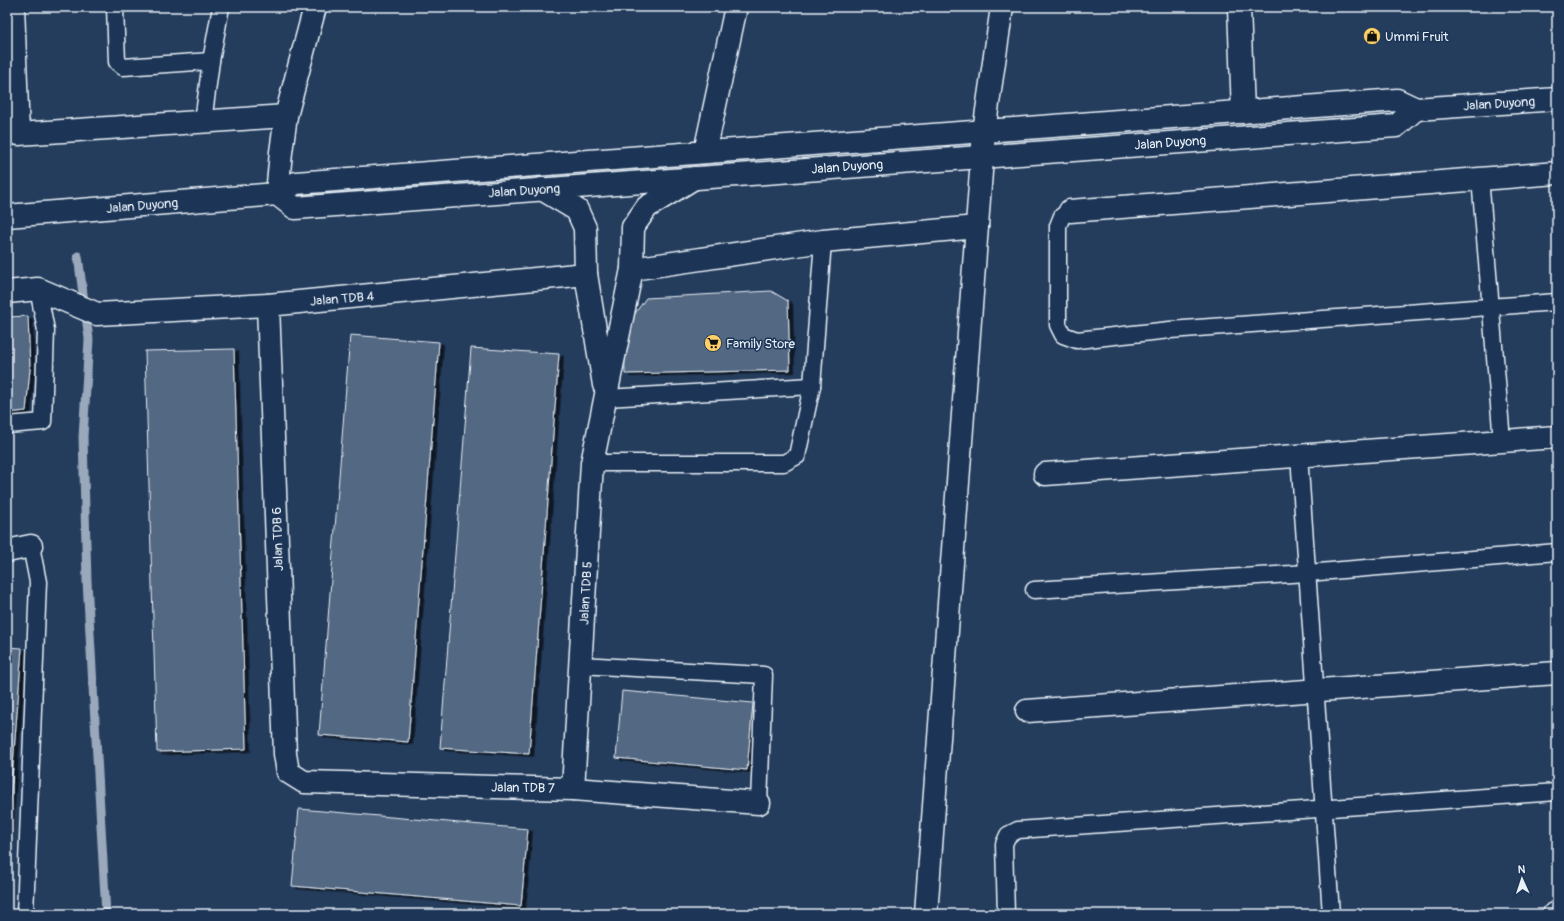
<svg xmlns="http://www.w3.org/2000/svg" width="1564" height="921" font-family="Pangolin,sans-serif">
<defs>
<filter id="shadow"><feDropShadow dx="4.5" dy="2.5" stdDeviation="0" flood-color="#0009"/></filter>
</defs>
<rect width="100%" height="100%" fill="#253d5d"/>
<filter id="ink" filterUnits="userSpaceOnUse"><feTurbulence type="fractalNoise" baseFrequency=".025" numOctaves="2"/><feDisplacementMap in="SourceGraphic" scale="8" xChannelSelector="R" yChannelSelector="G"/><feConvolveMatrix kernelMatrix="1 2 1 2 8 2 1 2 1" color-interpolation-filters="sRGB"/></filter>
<g filter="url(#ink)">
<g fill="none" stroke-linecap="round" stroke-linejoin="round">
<!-- stream -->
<path stroke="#99a8ba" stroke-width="9" d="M78,256L89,339L83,437L87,581L106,914"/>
</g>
<!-- building -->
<g fill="#536782" stroke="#e8f1f8" filter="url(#shadow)">
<path d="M771,291L788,301L790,370L625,374L624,329L646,298Z"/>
<path d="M28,316L30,369L26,411L7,413V317Z"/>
<path d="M350,335L439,342L408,742L319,735Z"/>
<path d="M471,348L559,354L529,754L440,748Z"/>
<path d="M234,349L246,749L157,752L145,351Z"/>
<path d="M7,647L22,648L7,843Z"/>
<path d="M622,691L753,703L747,770L616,758Z"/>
<path d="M299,809L528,829L521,906L292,886Z"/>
</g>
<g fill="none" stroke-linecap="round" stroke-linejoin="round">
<defs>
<g id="lane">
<path d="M115,7L117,62L123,67L211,61"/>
<path d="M203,122L211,61L221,7"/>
<path d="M1480,178L1502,441"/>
<path d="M1070,211L1062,216L1058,226V325L1063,335L1077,340L1170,330L1557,302"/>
<path d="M606,398L812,386"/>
<path d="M7,425L43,422L46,330L38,289"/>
<path d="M1299,455L1331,914"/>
<path d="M592,463H784L797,456L812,386L823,241"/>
<path d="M1034,590L1307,573L1557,552"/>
<path d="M580,665L764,675L759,803"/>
<path d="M25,914L38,582L31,546"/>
<path d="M1006,914L1004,844L1008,835L1018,830L1557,792"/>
</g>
<g id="street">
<path d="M13,7L18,134L286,116"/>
<path d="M1239,7L1243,112"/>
<path d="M705,152L736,7"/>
<path d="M542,189L577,210L585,228L586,274L604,385"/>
<path d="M277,194L281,152L286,116L315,7"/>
<path d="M1070,211L1557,173"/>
<path d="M632,269L823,241L977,227"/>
<path d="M7,292L38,289L97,314L268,305L586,274"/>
<path d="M268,305L285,754L288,772L304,782L573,789L759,803"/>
<path d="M1045,474L1557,437"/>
<path d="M7,551L31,546"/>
<path d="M1027,711L1557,673"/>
<path d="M573,789L592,463L632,269L633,227L647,207L694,178"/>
<path d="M926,914L984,131L1002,7"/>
<path d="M1554,914H1557"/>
</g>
<g id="secondary">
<path d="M277,194L295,208L1396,126L1416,109"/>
<path d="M7,216L277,194L296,183L1397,100L1416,109L1557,99"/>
</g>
</defs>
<!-- lane casing -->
<use href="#lane" stroke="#e8f1f8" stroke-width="19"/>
<!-- street casing -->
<use href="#street" stroke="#e8f1f8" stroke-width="25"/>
<!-- secondary casing -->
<use href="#secondary" stroke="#e8f1f8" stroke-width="25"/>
<!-- lane -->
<use href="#lane" stroke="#1d3557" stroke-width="16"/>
<!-- street -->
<use href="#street" stroke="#1d3557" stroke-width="22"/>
<!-- secondary -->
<use href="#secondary" stroke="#1d3557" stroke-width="22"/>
</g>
</g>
<!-- icons -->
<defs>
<symbol id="shop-disc" viewBox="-11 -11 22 22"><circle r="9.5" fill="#ffd166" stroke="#1d3557"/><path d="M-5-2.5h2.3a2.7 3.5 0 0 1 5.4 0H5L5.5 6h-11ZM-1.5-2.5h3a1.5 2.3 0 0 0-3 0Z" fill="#111"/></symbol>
<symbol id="supermarket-disc" viewBox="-11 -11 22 22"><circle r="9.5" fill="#ffd166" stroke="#1d3557"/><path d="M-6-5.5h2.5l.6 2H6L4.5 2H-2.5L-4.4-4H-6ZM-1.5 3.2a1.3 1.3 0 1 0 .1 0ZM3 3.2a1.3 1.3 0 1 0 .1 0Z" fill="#111"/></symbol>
</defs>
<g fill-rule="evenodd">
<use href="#shop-disc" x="1362" y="26" width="20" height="20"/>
<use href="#supermarket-disc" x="703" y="333" width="20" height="20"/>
</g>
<g text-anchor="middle" stroke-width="3" stroke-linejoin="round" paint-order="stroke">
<!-- poi labels -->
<g font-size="13" fill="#e8f1f8" stroke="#1d3557" text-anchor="start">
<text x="1385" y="41">Ummi Fruit</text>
<text x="726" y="348">Family Store</text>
</g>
<!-- street labels -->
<g font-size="13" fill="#e8f1f8" stroke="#1d3557">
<text transform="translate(1499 103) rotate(-4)" y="5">Jalan Duyong</text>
<text transform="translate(1170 142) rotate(-4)" y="5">Jalan Duyong</text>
<text transform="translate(847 166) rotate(-4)" y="5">Jalan Duyong</text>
<text transform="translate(524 190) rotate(-4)" y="5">Jalan Duyong</text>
<text transform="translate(142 205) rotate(-5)" y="5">Jalan Duyong</text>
<text transform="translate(342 298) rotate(-5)" y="5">Jalan TDB 4</text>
<text transform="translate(277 539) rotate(-92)" y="5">Jalan TDB 6</text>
<text transform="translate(585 593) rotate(-87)" y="5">Jalan TDB 5</text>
<text transform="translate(523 787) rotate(1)" y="5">Jalan TDB 7</text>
</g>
</g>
<!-- margin -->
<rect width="1564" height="921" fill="none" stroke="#1d3557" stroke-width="24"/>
<rect x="12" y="12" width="1540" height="897" fill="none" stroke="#e8f1f8" stroke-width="1.5" filter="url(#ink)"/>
<!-- north arrow -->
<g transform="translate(1522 879) rotate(357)" stroke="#1d3557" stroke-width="3" paint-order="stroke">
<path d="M0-3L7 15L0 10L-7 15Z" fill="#e8f1f8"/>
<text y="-6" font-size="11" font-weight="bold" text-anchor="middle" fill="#e8f1f8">N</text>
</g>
</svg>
